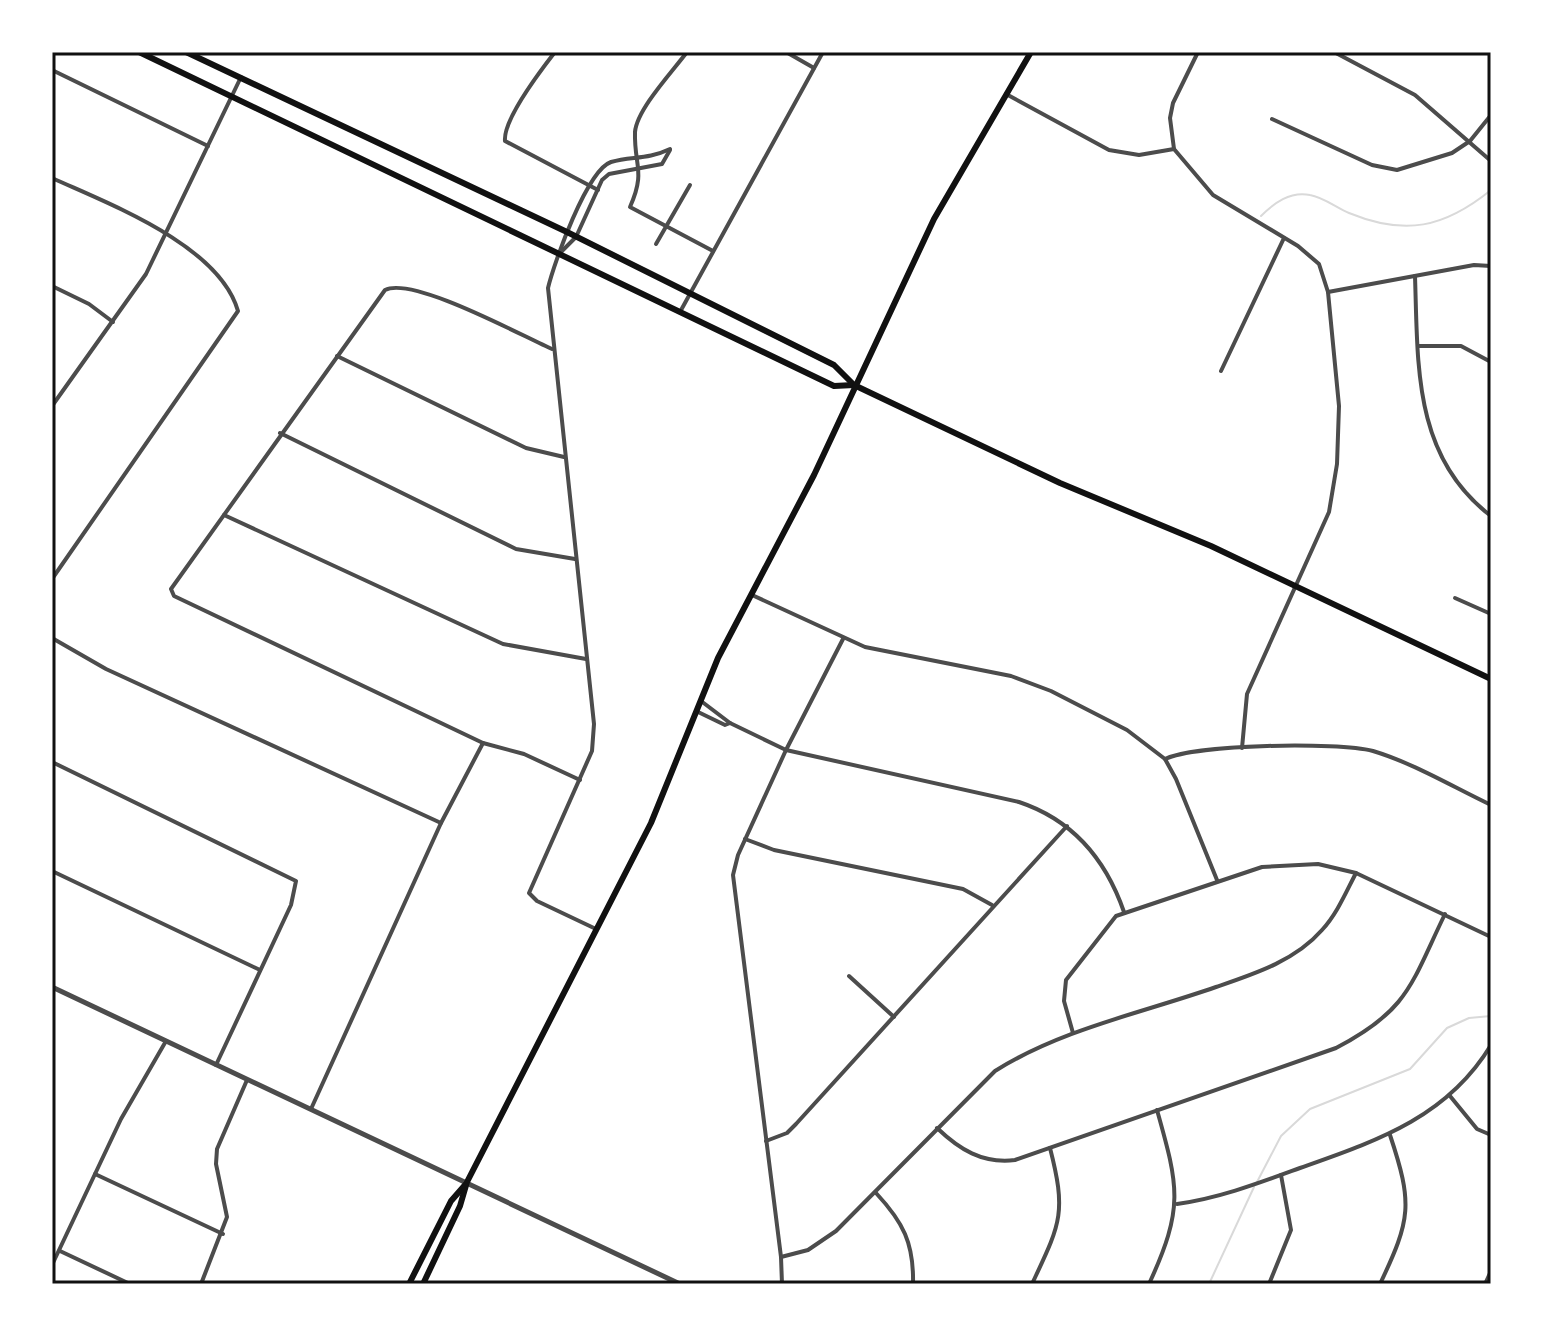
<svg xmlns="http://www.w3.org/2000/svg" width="1543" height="1336" font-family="'Sofia Sans Condensed',sans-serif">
<rect width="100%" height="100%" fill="#fff"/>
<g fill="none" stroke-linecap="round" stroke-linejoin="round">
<!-- stream -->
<g stroke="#d9d9d9" stroke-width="2">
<path d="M1261,216C1274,203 1290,191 1310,195C1323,197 1337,208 1349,213C1405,236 1444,228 1491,190"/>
<path d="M1257,1182L1281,1136L1310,1109L1410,1069L1447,1028L1469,1018L1491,1016"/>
<path d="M1209,1284L1254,1187"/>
</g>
<!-- minor -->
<g stroke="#4c4c4c" stroke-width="4">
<path d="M555,52C541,70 503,119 505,141L598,190"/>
<path d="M687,52C673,71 637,109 635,132C634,166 646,171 630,207L713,251"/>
<path d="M786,52L814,68"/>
<path d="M1198,52L1173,103L1170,118L1174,149L1213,195L1298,246L1319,264L1328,292L1339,406L1337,464L1329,512L1247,694L1242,748"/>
<path d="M1334,52L1415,95L1491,161"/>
<path d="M52,70L208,146"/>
<path d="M1006,94L1109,150L1139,155L1174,149"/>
<path d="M1272,119L1372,165L1397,170L1452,153L1470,141L1491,115"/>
<path d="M52,178C109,204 219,245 238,311L52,579"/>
<path d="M656,244L690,185"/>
<path d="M562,251L576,237L602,180L609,174L662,164L670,150"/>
<path d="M1415,276C1418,365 1413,457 1491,516"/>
<path d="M52,286L89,304L113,322"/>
<path d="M1328,292L1474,265L1491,266"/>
<path d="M680,312L823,52"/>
<path d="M1418,346H1461L1491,362"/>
<path d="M552,349C522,336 413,276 385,290L171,589L174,596L483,743L524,754L580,780"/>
<path d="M337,356L526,448L564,457"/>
<path d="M1221,371L1284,238"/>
<path d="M52,406L146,274L241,77"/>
<path d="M280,433L516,549L575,559"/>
<path d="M224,515L503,644L586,659"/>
<path d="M752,595L865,647L1011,676L1051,691L1127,730L1165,759L1176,779L1217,880"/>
<path d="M1455,598L1491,614"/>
<path d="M52,638L106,669L441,823"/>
<path d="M701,701L730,723L786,750L1019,802C1073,820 1106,860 1124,912"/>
<path d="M696,711L725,725L730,723"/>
<path d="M1165,759C1196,744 1337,742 1373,751C1413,763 1453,787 1491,805"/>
<path d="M52,762L296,881L291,905L216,1065"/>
<path d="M745,839L774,850L963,889L992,905"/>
<path d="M52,871L260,970"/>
<path d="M596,929L537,901L529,893L592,751L594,724L548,288C554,263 587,170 611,162C632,156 647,160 670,149"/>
<path d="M849,976L894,1017"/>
<path d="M1073,1033L1064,1001L1066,980L1116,916L1262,867L1318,864L1356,873L1491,937"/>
<path d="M1450,1096L1477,1129L1491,1135"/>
<path d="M311,1109L441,823L483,743"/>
<path d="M937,1128C959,1149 982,1164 1015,1160L1336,1048C1409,1010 1411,984 1445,914"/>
<path d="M766,1141L787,1133L796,1124L1067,826"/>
<path d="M95,1174L223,1234"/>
<path d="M876,1193C903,1222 914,1243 913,1284"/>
<path d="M1177,1204C1220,1198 1259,1183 1300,1168C1376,1141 1447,1118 1491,1045"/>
<path d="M60,1251L130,1284"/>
<path d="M781,1257L808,1250L836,1231L995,1071C1062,1029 1142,1013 1216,987C1254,974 1295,961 1322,930C1337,914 1346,892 1356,873"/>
<path d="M52,1265L121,1119L166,1041"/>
<path d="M201,1284L227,1217L216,1164L217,1149L247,1080"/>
<path d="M782,1284L781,1257L733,875L738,855L786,750L843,639"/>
<path d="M1032,1284C1060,1224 1067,1214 1050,1148"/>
<path d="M1149,1284C1184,1208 1179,1188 1157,1110"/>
<path d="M1269,1284L1291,1230L1281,1175"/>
<path d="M1380,1284C1411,1219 1413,1204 1390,1135"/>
<path d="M1485,1284L1491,1271"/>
</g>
<!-- tertiary -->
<path stroke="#4c4c4c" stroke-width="5" d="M52,987L680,1284"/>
<!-- secondary -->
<g stroke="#111" stroke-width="6">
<path d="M139,52L834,386L854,385"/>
<path d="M186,52L567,232L834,365L854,385L1060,483L1211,546L1491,679"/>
<path d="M409,1284L451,1201L465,1185"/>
<path d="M423,1284L460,1206L467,1182L651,823L718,658L814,475L934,219L1031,52"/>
</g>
</g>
<!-- border -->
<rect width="1543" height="1336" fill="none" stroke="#ffffff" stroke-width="108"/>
<rect x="54" y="54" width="1435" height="1228" fill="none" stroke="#111" stroke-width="3"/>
</svg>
